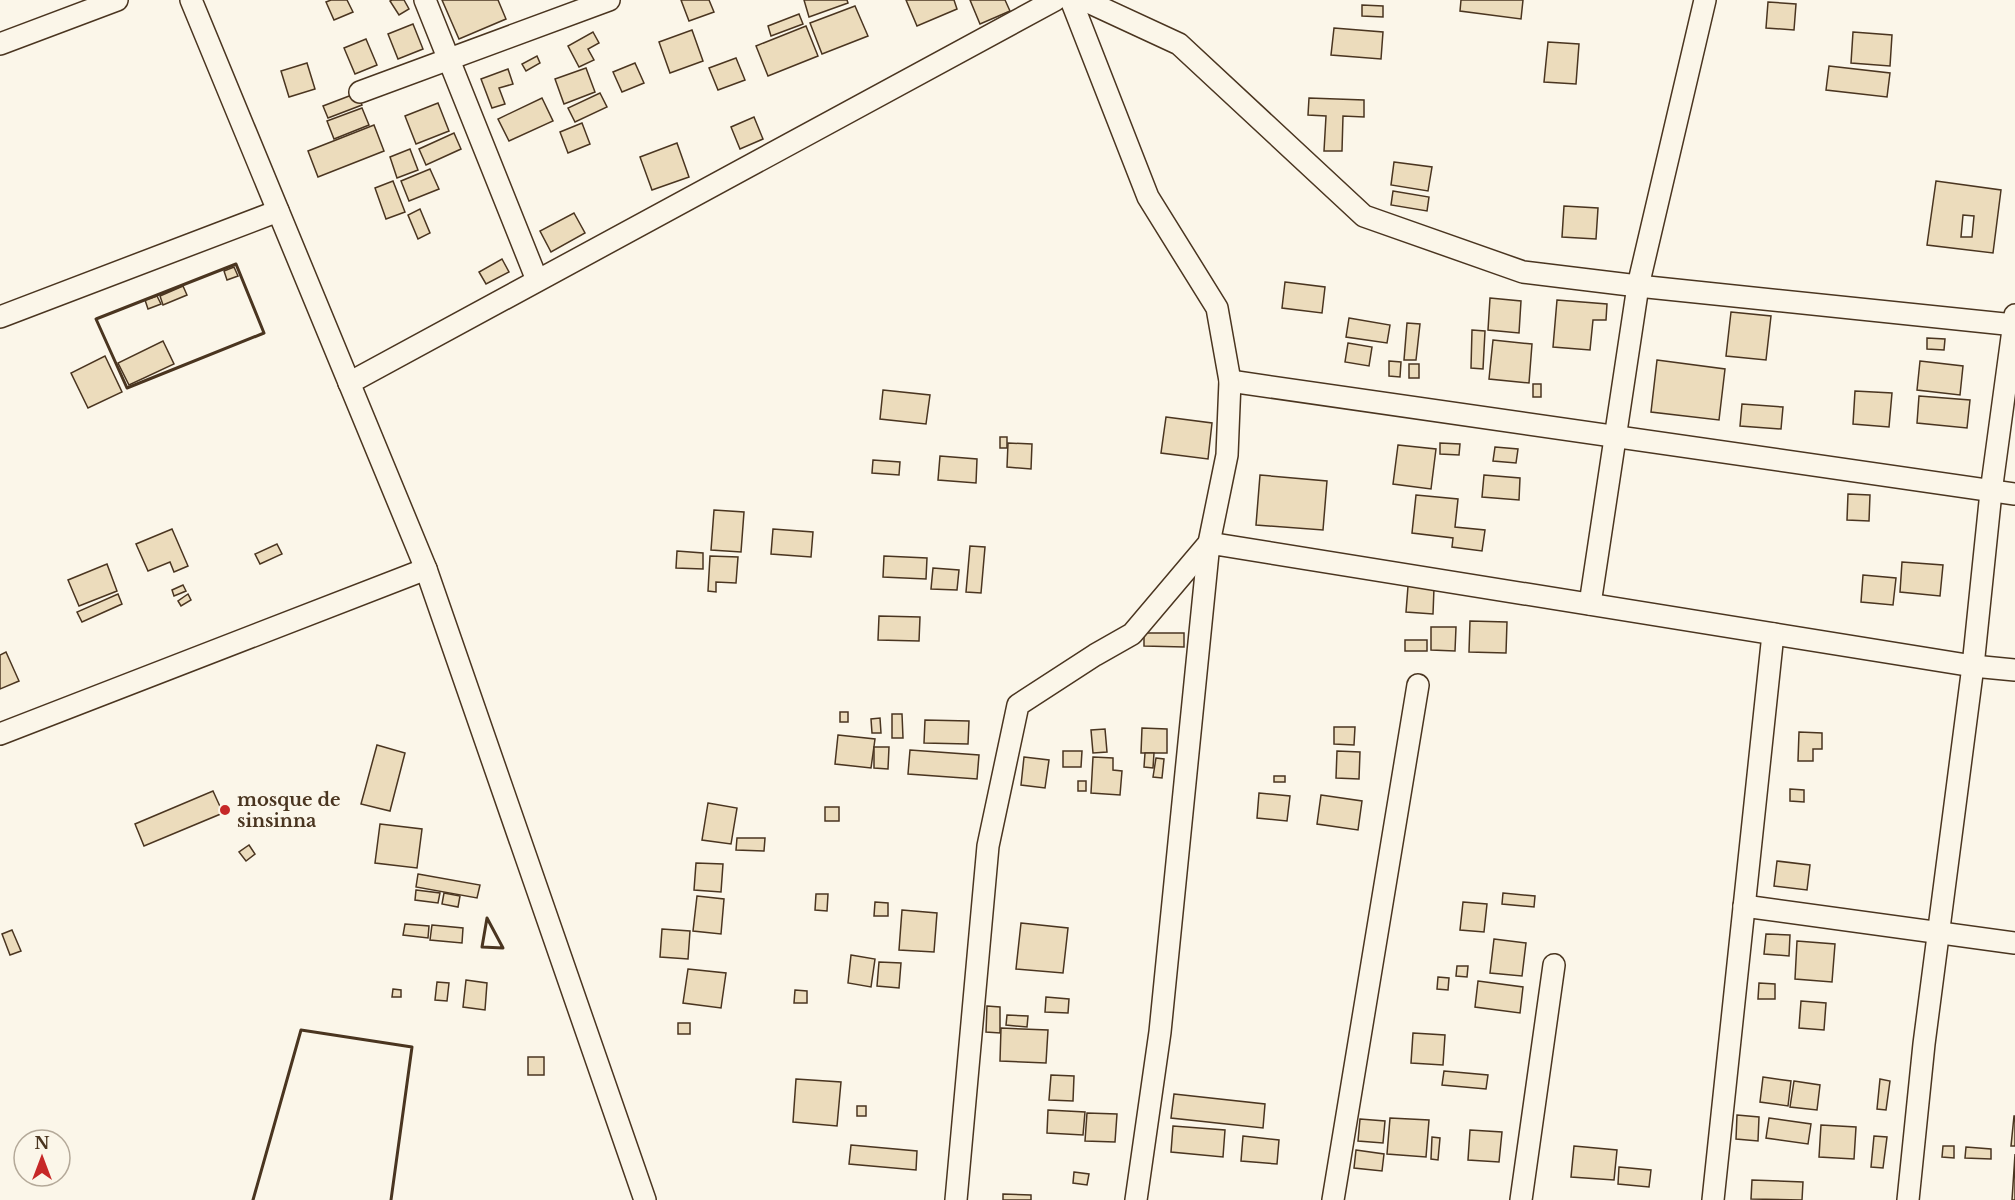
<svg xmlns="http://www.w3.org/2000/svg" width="2015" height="1200" font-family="'Libre Baskerville',serif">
<rect width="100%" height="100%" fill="#fbf6e9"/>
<!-- building -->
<g fill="#ecdcbc" stroke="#4a3520" stroke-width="1.5" fill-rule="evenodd">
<path d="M331,0H347L353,12L334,20L326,2Z"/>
<path d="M392,0H404L409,9L399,15L390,1Z"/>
<path d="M442,0H498L506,19L459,39Z"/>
<path d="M681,0H709L714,12L689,21Z"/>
<path d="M804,0H847L848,3L809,17Z"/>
<path d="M906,0H954L957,9L917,26Z"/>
<path d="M970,0H1005L1010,11L980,24Z"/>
<path d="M1461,0H1523L1521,19L1460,11Z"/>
<path d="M1768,2L1796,4L1794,30L1766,28Z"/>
<path d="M1362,5L1383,6V17L1362,16Z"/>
<path d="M855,6L868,36L822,54L810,23Z"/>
<path d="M799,14L803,24L771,36L768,26Z"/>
<path d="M413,24L423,49L398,59L388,34Z"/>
<path d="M806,26L818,56L768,76L756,46Z"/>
<path d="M1334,28L1383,32L1381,59L1331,55Z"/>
<path d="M692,30L703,61L670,73L659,42Z"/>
<path d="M593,32L599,43L588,49L594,60L579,67L568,46Z"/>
<path d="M1853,32L1892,35L1890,66L1851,63Z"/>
<path d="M366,39L377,65L355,74L344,48Z"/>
<path d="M1548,42L1579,44L1576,84L1544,82Z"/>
<path d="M537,56L540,63L526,71L522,64Z"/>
<path d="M736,58L745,80L718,90L709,68Z"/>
<path d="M307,63L315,89L289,97L281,71Z"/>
<path d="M635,63L644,83L622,92L613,72Z"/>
<path d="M1829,66L1890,73L1887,97L1826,90Z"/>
<path d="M586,68L595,92L564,104L555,79Z"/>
<path d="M508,69L513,84L499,88L505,104L492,108L481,79Z"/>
<path d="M357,93L362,105L328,118L323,106Z"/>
<path d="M600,93L607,107L575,122L568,108Z"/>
<path d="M542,98L553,121L509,141L498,119Z"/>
<path d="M1309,98L1364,100V117L1343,116L1342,151H1324L1326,116L1308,115Z"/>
<path d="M438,103L449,131L416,144L405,116Z"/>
<path d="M362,108L369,125L334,139L327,121Z"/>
<path d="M754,117L763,139L740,149L731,127Z"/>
<path d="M582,123L590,144L568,153L560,132Z"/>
<path d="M374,125L384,151L318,177L308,151Z"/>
<path d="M454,133L461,149L426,165L419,149Z"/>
<path d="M677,143L689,177L652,190L640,157Z"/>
<path d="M410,149L418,170L397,178L390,157Z"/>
<path d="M1394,162L1432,167L1428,191L1391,185Z"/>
<path d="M430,169L439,189L409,201L401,181Z"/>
<path d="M393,181L405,212L386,219L375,188Z"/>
<path d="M1936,181L2001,190L1993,253L1927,245ZM1963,215L1974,216L1972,237H1961Z"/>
<path d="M1393,191L1429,197L1427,211L1391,205Z"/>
<path d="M1564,206L1598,208L1596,239L1562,237Z"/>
<path d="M420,209L430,233L418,239L408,215Z"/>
<path d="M574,213L585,233L551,252L540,231Z"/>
<path d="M502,259L509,272L486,284L479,272Z"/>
<path d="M234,267L238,276L227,280L224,271Z"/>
<path d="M1285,282L1325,287L1322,313L1282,308Z"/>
<path d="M183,286L187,295L163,305L160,296Z"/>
<path d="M157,296L161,304L148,309L145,300Z"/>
<path d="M1490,298L1521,301L1519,333L1488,330Z"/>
<path d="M1557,300L1607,304L1606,320H1593L1590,350L1553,347Z"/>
<path d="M1731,312L1771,316L1766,360L1726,356Z"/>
<path d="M1349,318L1390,325L1387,343L1346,337Z"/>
<path d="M1407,323L1420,324L1416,360H1404Z"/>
<path d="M1472,330L1485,331L1483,369L1471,368Z"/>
<path d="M1927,338L1945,339L1944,350L1927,349Z"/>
<path d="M1493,340L1532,344L1529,383L1489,379Z"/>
<path d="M163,341L174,364L129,385L118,363Z"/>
<path d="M1348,343L1372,347L1369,366L1345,362Z"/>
<path d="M105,356L122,392L88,408L71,373Z"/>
<path d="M1657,360L1725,369L1719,420L1651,412Z"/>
<path d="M1389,361L1401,362L1400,377L1389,376Z"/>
<path d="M1920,361L1963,366L1960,395L1917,390Z"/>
<rect x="1409" y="364" width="10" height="14"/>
<rect x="1533" y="384" width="8" height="13"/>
<path d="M883,390L930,395L926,424L880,419Z"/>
<path d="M1855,391L1892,393L1889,427L1853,424Z"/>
<path d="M1919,396L1970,400L1967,428L1917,423Z"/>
<path d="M1742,404L1783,407L1781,429L1740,426Z"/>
<path d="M1166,417L1212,423L1208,459L1161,453Z"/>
<rect x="1000" y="437" width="7" height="11"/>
<path d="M1008,443L1032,444L1031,469L1007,467Z"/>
<path d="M1440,443L1460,444L1459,455L1440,454Z"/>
<path d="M1398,445L1436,449L1431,489L1393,484Z"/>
<path d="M1495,447L1518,449L1516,463L1493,461Z"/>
<path d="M940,456L977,459L976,483L938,480Z"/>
<path d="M873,460L900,462L899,475L872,473Z"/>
<path d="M1260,475L1327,481L1323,530L1256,525Z"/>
<path d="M1484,475L1520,478L1519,500L1482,497Z"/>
<path d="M1848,494L1870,495L1869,521L1847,520Z"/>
<path d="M1416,495L1458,499L1455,527L1485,530L1482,551L1452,547L1453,538L1412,533Z"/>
<path d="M714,510L744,512L741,552L711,550Z"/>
<path d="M172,529L188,566L174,572L170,562L148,571L136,544Z"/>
<path d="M773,529L813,532L811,557L771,554Z"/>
<path d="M277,544L282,554L260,564L255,554Z"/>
<path d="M970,546L985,547L981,593L966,592Z"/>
<path d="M677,551L703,553V569L676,568Z"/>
<path d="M710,556L738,557L736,583L716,582V592L708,591Z"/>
<path d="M884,556L927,558L926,579L883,577Z"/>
<path d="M1902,562L1943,565L1940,596L1900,592Z"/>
<path d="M107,564L117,591L79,606L68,580Z"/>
<path d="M933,568L959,570L957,590L931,589Z"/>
<path d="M1863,575L1896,578L1893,605L1861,602Z"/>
<path d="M183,585L186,591L174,596L172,590Z"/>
<path d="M1408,586L1434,588L1433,614L1406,612Z"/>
<path d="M118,594L122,604L82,622L77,612Z"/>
<path d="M188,594L191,600L181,606L178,601Z"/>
<path d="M879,616L920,617L919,641L878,640Z"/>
<path d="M1470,621L1507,622L1506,653L1469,652Z"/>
<path d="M1431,627H1456L1455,651L1431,650Z"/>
<path d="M1144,633H1184V647L1144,646Z"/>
<rect x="1405" y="640" width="22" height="11"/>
<path d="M6,652L19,681L0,689V655Z"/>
<rect x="840" y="712" width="8" height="10"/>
<path d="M892,714H902L903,738H892Z"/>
<path d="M880,718L881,733H872L871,719Z"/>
<path d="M925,720L969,721L968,744L924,743Z"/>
<path d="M1334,727H1355L1354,745L1334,744Z"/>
<path d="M1142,728L1167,729V753H1141Z"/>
<path d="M1105,729L1107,752L1093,753L1091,730Z"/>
<path d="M1799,732L1822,733V749H1813V761H1798Z"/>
<path d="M838,735L875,739L871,768L835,764Z"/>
<path d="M377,745L405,753L390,811L361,804Z"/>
<path d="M874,747H889L888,769L874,768Z"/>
<path d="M910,750L979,755L977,779L908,774Z"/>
<path d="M1063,751H1082L1081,767H1063Z"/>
<path d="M1337,751L1360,752L1359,779L1336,778Z"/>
<path d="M1145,753H1154L1153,768L1144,767Z"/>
<path d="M1024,757L1049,760L1045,788L1021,785Z"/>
<path d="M1093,757L1113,758V770L1122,771L1120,795L1091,793Z"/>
<path d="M1156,758L1164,759L1162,778L1153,777Z"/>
<rect x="1274" y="776" width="11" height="6"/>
<rect x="1078" y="781" width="8" height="10"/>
<path d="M1790,789L1804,790V802L1790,801Z"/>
<path d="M213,791L223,813L144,846L135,824Z"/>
<path d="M1259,793L1290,796L1287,821L1257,818Z"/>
<path d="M1321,795L1362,801L1358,830L1317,824Z"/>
<path d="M708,803L737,808L731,844L702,840Z"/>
<rect x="825" y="807" width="14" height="14"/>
<path d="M380,824L422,829L417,868L375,863Z"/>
<path d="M737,838H765L764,851L736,850Z"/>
<path d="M249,845L255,854L246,861L239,852Z"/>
<path d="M1777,861L1810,865L1807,890L1774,886Z"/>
<path d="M696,863L723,864L721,892L694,890Z"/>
<path d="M418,874L480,885L477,898L416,887Z"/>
<path d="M416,890L440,893L438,903L415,900Z"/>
<path d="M444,893L460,896L458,907L442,904Z"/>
<path d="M1503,893L1535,896L1534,907L1502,904Z"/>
<path d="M816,894H828L827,911L815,910Z"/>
<path d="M697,896L724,899L721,934L693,931Z"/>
<path d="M875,902L888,903V916H874Z"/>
<path d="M1463,902L1487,904L1484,932L1460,930Z"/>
<path d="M902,910L937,913L934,952L899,950Z"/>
<path d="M1021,923L1068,928L1063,973L1016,969Z"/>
<path d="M405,924L429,926L428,938L403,935Z"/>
<path d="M432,925L463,928L462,943L430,940Z"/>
<path d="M662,929L690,931L688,959L660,957Z"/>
<path d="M12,930L21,951L10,955L2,934Z"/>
<path d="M1766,934L1790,935L1789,956L1764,954Z"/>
<path d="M1494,939L1526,943L1522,976L1490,973Z"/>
<path d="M1797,941L1835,944L1832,982L1795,979Z"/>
<path d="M851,955L875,959L871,987L848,983Z"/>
<path d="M879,962L901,963L899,988L877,986Z"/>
<path d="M1457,966H1468L1467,977L1456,976Z"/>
<path d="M688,969L726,973L721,1008L683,1003Z"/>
<path d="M1438,977L1449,978L1448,990L1437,989Z"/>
<path d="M466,980L487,983L485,1010L463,1007Z"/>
<path d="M1478,981L1523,987L1520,1013L1475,1007Z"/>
<path d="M437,982L449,983L447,1001L435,1000Z"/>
<path d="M1759,983L1775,984V999H1758Z"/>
<path d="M393,989L401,990V997H392Z"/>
<path d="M795,990L807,991V1003H794Z"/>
<path d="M1046,997L1069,999L1068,1013L1045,1012Z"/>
<path d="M1801,1001L1826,1003L1824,1030L1799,1028Z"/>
<path d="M987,1006L1000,1007V1033L986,1032Z"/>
<path d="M1007,1015L1028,1016L1027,1027L1006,1025Z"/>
<rect x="678" y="1023" width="12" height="11"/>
<path d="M1001,1028L1048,1030L1046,1063L1000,1061Z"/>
<path d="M1413,1033L1445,1035L1443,1065L1411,1063Z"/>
<rect x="528" y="1057" width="16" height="18"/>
<path d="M1444,1071L1488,1075L1486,1089L1442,1085Z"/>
<path d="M1051,1075L1074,1076L1073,1101L1049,1100Z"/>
<path d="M1763,1077L1791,1081L1788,1106L1760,1102Z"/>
<path d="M796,1079L841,1082L837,1126L793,1122Z"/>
<path d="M1880,1079L1890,1081L1886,1110L1877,1109Z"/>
<path d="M1794,1081L1820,1085L1817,1110L1790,1107Z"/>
<path d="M1174,1094L1265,1104L1263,1128L1171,1118Z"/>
<rect x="857" y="1106" width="9" height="10"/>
<path d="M1048,1110L1085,1112L1083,1135L1047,1133Z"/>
<path d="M1087,1113L1117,1114L1115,1142L1085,1141Z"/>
<path d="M1737,1115L1759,1117L1758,1141L1736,1139Z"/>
<path d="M2014,1116H2015V1146H2011Z"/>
<path d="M1390,1118L1429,1120L1426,1157L1387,1154Z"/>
<path d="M1769,1118L1811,1124L1808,1144L1766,1138Z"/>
<path d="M1360,1119L1385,1121L1383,1143L1358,1141Z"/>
<path d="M1821,1125L1856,1127L1854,1159L1819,1157Z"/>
<path d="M1173,1126L1225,1130L1223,1157L1171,1152Z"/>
<path d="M1470,1130L1502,1132L1499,1162L1468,1160Z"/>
<path d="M1243,1136L1279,1140L1277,1164L1241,1161Z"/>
<path d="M1874,1136L1887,1137L1883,1168L1871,1167Z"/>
<path d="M1432,1137L1440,1138L1438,1160L1431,1159Z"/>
<path d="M851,1145L917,1151L916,1170L849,1164Z"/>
<path d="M1574,1146L1617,1150L1614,1180L1571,1177Z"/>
<path d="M1943,1146H1954V1158L1942,1157Z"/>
<path d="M1966,1147L1991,1149V1159L1965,1158Z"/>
<path d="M1356,1150L1384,1154L1382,1171L1354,1168Z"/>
<path d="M2015,1154V1200H2012Z"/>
<path d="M1619,1167L1651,1170L1649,1187L1618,1184Z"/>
<path d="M1074,1172L1089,1174L1087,1185L1073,1183Z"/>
<path d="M1752,1180L1803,1182L1802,1200L1751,1199Z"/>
<path d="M1003,1194L1031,1195V1200H1003Z"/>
</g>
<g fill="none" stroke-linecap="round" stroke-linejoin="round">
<defs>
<g id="street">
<path d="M191,0L426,569L645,1200"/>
<path d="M425,0L537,280"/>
<path d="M1084,0L1179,44L1364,216L1523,272L1638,286L2015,325"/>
<path d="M0,44L117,0"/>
<path d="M360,92L609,0"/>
<path d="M0,317L278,211"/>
<path d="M1230,381L2015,494"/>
<path d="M349,383L1055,0"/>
<path d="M1590,604L1638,286L1705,0"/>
<path d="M0,734L426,569"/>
<path d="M1744,906L2015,943"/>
<path d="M956,1200L988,846L1018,705L1095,655L1132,634L1209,543L1227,455L1230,381L1217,308L1148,197L1071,0"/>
<path d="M1136,1200L1160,1032L1209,543L1973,666L2015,670"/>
<path d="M1333,1200L1418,685"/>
<path d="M1521,1200L1554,965"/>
<path d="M1713,1200L1773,634"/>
<path d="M1908,1200L1924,1044L1973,666L1991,492L2015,315"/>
</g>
</defs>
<!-- street casing -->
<use href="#street" stroke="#4a3520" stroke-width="24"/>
<!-- street -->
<use href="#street" stroke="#fbf6e9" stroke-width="21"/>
<!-- wall -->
<g stroke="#4a3520" stroke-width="3">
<path d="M236,264L264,333L127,388L96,319Z"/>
<path d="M487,918L503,948L482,947Z"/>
<path d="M253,1200L301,1030L412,1047L391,1200"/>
</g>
</g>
<!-- markers -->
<circle fill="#c62828" stroke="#fbf6e9" stroke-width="2" cx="225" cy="810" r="6"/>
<g text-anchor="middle" stroke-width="4.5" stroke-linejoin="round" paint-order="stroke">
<!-- poi labels -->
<g font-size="18" font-weight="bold" fill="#4a3520" stroke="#fbf6e9" text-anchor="start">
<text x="237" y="806">mosque de<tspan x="237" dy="21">sinsinna</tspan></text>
</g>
</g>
<!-- north arrow -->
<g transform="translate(42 1158)"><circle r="28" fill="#fbf6e9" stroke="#b4a999" stroke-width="1.5"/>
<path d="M0-4.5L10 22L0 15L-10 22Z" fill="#c62828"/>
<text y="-9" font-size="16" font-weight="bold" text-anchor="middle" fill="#4a3520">N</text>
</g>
</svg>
